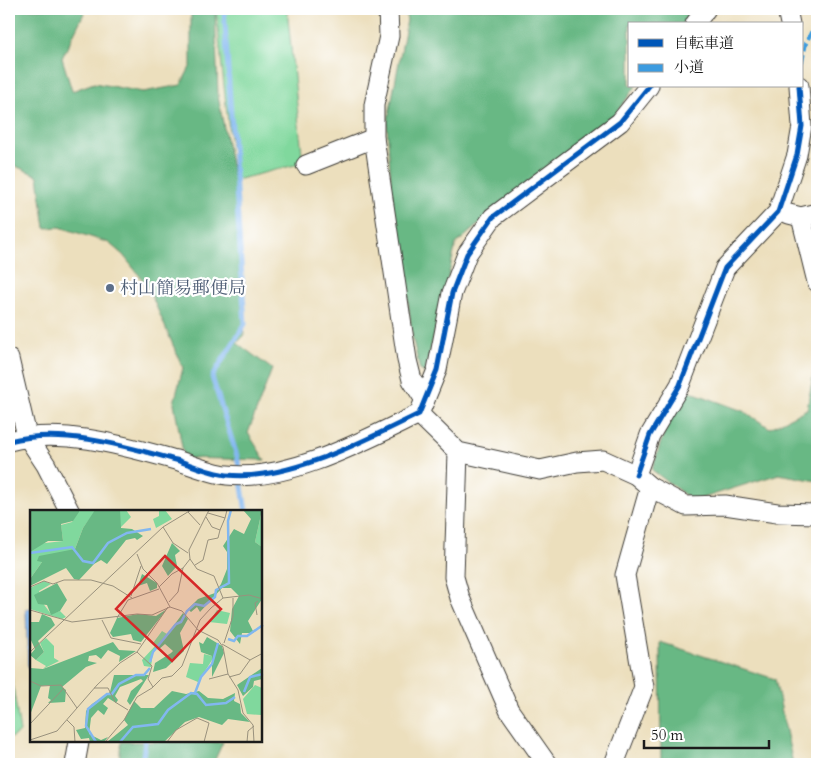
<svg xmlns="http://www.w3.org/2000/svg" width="826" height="773" font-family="Cardo,'Noto Serif JP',serif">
<rect width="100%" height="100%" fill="#fff"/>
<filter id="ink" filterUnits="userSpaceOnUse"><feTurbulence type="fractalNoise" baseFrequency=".02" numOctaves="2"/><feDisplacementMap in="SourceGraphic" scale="10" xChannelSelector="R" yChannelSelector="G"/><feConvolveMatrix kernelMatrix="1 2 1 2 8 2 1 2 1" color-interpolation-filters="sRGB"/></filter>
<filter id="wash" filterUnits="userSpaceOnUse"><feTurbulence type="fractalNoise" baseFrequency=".0096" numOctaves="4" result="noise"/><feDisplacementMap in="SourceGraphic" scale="20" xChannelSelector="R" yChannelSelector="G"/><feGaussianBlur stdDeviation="1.12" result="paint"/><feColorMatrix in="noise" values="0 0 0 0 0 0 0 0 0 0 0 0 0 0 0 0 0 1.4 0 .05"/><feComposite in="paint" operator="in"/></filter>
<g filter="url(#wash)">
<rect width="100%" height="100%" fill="#ecdfbd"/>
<!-- green -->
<g fill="#80d89d" stroke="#4e7a5c">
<path d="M216,9H287L303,163L236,180C227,123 222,66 216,9Z"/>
<path d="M9,660L20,732L9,739Z"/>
</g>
<!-- forest -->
<g fill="#68b884" stroke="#426a50">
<path d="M9,9H86L62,58L72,91L94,83L143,92L181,85L191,65V9H215L218,96L235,186L244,336L237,343L272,369L248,433L265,460L184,458L174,403L183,368L147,285L123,255L109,243L60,227L45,228L38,176L9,163Z"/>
<path d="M404,9H694L682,24H630V86H636L611,120L517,191L456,244L425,373L420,370L412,336L405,273L393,211L387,125L407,20Z"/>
<path d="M817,354V481L779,474L693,501L652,470L672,408L686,390L743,411L770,428L807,409Z"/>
<path d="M660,642L775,679L793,764H661Z"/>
<path d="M121,742H223L213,764H119Z"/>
</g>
<!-- water -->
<path fill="#82b7f0" stroke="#4f6a86" d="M31,608V668H28L26,609Z"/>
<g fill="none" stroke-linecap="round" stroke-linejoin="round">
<!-- stream -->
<g stroke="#82b7f0" stroke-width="5">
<path d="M224,9L245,324L212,377L237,456L240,472"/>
<path d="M241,480L246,512"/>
<path d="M142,764L145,742"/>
</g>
</g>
</g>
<g filter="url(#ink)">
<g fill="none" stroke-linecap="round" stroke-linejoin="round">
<defs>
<g id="minor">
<path d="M388,9L389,36L374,105V138L407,360L412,380L425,400"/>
<path d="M787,9L790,24"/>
<path d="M695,24L706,9"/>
<path d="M306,165L374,138"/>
<path d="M789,214L801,217L817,213"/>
<path d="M801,217L817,282"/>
<path d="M9,359L27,436L46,465L70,512"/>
<path d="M419,414L458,452L540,470L577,462L603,460L636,475L650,487L686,506L725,505L777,513L817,514"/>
<path d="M9,441C61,427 125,446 176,460C192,465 210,473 227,475C288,482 365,440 419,414L437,370L452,293L467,254L493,217L620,122L649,86"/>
<path d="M458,452L454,577L460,598L509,710L547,764"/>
<path d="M636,475L650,435L680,385L725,268L778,212L797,155L802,126L799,86"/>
<path d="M75,764L79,742"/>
<path d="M614,764L644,687L625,575L650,487"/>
</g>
</defs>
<!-- minor casing -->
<use href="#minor" stroke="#3b3934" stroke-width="21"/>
<!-- minor -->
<use href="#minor" stroke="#fff" stroke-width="19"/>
<!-- quiet -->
<path stroke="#3c9bdf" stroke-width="4" stroke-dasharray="8 4" stroke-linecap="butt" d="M802,62L806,43L817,20"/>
<defs>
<g id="cycleway">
<path d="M9,441C61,427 125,446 176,460C192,465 210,473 227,475C288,482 365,440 419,414L437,370L452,293L467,254L493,217L620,122L649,86"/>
<path d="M636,475L650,435L680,385L725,268L778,212L797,155L802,126L799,86"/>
</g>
</defs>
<!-- cycleway casing -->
<use href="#cycleway" stroke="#fff" stroke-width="8"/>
<!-- cycleway -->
<use href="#cycleway" stroke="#0057b8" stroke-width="5"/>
</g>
</g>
<!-- markers -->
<circle fill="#5c6f8a" stroke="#fff" stroke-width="2" cx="110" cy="288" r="5"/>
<g text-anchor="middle" stroke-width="4.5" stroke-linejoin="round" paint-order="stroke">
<!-- service labels -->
<g font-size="18" fill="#4e5e75" stroke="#fff" text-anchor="start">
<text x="120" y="294">村山簡易郵便局</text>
</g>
</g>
<!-- overview -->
<g transform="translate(30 510)">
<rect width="232" height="232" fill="#ecdfbd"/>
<path d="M49,0H66L53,18L45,39L12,52L0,69V42L7,34L33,31L31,15L42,12ZM90,0H96L101,7L90,18ZM129,0H135L142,9L126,18L123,9L129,6ZM232,0V37L225,32ZM14,71L21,74L9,81L12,92L21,104L30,101L36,107L32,109L0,99V78ZM187,100L200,103L197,114L179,112ZM132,121L137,124L123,141L121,157L114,156L112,150L126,135L123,133ZM16,128L24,136V148L29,151L13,159L16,156L6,150L14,142L10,133ZM174,144L182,146V150L168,172L156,167L160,153L173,154ZM225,175L232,178L231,205L217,204L213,189Z" fill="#80d89d"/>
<path d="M0,0H49V2L43,11L31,14L33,31H18L0,42ZM65,0H90L91,18L102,19L113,26L107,30L105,28L96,30L77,54L71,50L64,54L49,70L44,69L36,58L0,76V69L12,52L7,51L9,46L45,39L53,18ZM213,0H232L225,32L232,37V89L218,111L224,123H212L210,134L200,121L202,99L209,86L201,78H192L170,102L167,97L161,102L158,99L168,89L185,83L191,74L197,59V42L193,36L204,19L214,24L221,9ZM142,33L150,41L145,45L147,56L138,66L132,56ZM112,64L127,73V78L120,81L117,73L108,76ZM27,73L37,90L30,101L21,105L17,95L8,94L4,85ZM137,99L111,132L103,130L101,124L83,127L80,123L87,108L108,104L126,106ZM153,103L158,109L150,123L154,141L136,158L123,162L125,153L141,143L143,141L135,134L128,140L127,138ZM12,104L21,108L25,115L8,131L14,142L6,150L0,145L5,139L0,128V112H9ZM177,127L192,136L194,143L182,167V146L171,142L169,132L173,134ZM83,132L89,140L106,141L89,152L90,146L78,140L71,149L66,145L59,146L58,151L67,153L56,157L32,177L36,180L35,192L18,193L21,190L18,188L20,175L11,176L0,205V158L13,159ZM232,158V169L224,171L223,177L213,186L207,175ZM84,165H119L100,195L97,191L101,181L113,171L111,169L90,177L85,186L88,190L86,193L78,188L73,194L78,198L74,205L68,200L61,208L59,224L71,230L78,227L74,232H60L59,228L51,229L46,220L55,218L56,201L62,194L80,182ZM142,181L156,184L169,181L178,188L193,189L205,183L204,191L210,194L211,203L220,212L198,209L192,215L169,207L155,212L134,232H77L98,215L94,210L104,191L111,198H124Z" fill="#68b884"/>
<path fill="none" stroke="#82b7f0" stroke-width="2.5" d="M0,43L42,37L53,51L63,53L78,33L97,23L121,19M198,129L204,131L208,126H217L233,115M120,152L123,142L146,114L151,112L157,101L165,94L174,96L185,87L186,80L199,73L198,11L201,0M214,182L220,167L233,164M165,183L171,167L182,154L188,133M66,232L56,216L58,199L77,184H82L89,174L106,165H114L120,158M90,232L103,217L128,214L138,200L161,183L167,184L176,195L196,193L205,187"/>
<path fill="none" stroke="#99917d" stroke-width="1" d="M158,2L170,15M178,3L195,8L197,0M176,7L182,17L190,20L195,8M133,17L143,33L158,43M107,44L113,59L127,73L140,97M160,49L167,59L184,66L193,88M165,55L173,50L178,30L188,28L190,20M0,77L14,71L23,74L34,70H61L83,76L102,88M129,77L142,64L153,58M101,86L111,56M139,92L148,82L153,58L160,49L159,40L179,0M0,100L42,112L107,104L122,105L140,97L152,101L168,120L188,130L193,137L198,164L208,180L213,203L223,215L224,232M227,105L225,93L228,91M87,108L98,90L129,79M72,110L81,128L111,134M194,133L203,106V88M192,134L220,150L233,143M0,142L133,17L161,0M107,142L122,156L118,169L123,177M199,167L210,164L220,150M179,169L198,164M0,171L11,176L31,175L47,198M64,178H78L85,192L98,200M37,210L44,217L45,232M0,214L34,178M0,230L27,221L67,175L90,153L107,142L138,97M75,232L94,210L107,187L122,178L132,168L142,166L152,156L170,110L181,98L193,88L219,85L233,89M137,232L146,220L167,208L179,213L174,232M217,232L218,221L224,216"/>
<path fill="#d62828" fill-opacity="0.15" stroke="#d62828" stroke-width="2.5" d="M135,46L191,99L142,151L86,99Z"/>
<rect width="232" height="232" fill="none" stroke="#1c1c1c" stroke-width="2.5"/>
</g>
<!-- margin -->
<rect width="826" height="773" fill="none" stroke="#fff" stroke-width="30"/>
<!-- legend -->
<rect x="628" y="22" width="175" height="65" fill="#ffffff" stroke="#a4a4a4"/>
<rect x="638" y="39" width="25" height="8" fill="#0057b8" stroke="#a4a4a4"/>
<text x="674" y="48" font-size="15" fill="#1c1c1c">自転車道</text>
<rect x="638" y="64" width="25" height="8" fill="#3c9bdf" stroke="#a4a4a4"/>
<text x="674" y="72" font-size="15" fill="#1c1c1c">小道</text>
<!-- scale -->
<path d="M644 740v8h125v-8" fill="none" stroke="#1c1c1c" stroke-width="2.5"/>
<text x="651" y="740" font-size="15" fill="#1c1c1c" stroke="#ffffff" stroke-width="4" paint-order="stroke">50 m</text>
</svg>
